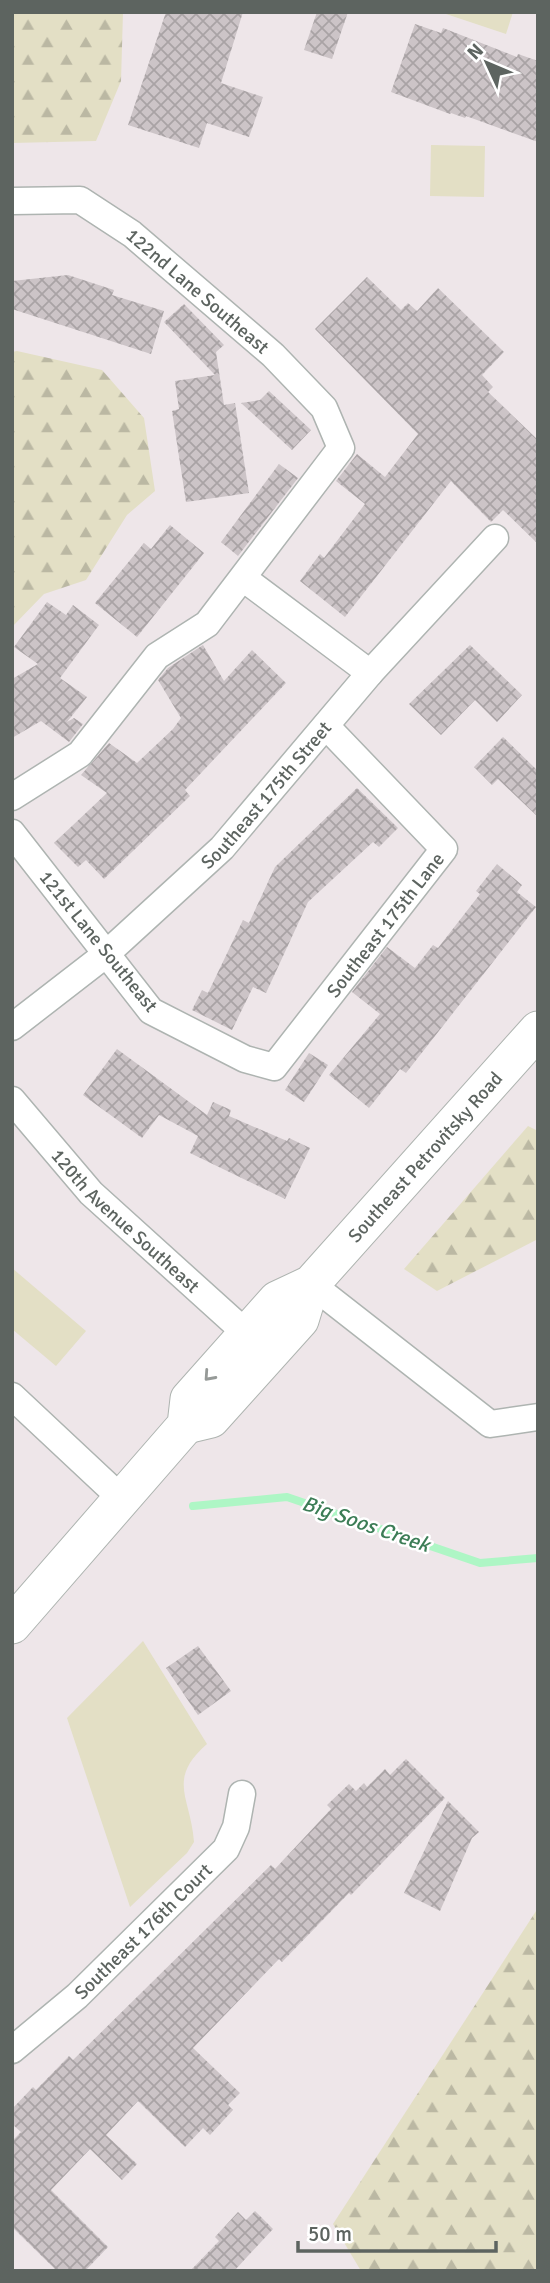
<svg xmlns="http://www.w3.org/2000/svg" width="550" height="2283" font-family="Signika,sans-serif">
<defs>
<pattern id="forest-firs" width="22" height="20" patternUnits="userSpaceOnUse" patternTransform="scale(1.75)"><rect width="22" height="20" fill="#e3dfc5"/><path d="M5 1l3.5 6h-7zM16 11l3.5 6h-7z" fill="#bbb8a3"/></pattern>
<pattern id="building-cross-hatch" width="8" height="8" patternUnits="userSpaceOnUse" patternTransform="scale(1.75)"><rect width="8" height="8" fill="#ccc4c7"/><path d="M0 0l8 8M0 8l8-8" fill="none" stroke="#a9a3a5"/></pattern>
</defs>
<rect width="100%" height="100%" fill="#eee6e9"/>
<!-- forest -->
<g fill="url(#forest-firs)">
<path d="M12,12H123L121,81L96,141L12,143Z"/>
<path d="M17,351L102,370L144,418L155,491L127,515L86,580L44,594L12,627V352Z"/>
<path d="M528,1126L538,1131V1239L437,1291L404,1269Z"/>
<path d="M538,1908V2271H361L333,2224Z"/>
</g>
<!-- green -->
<g fill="#e3dfc5">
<path d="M440,12H513L506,34Z"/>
<path d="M431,145L485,146L484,197L430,196Z"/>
<path d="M12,1268L86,1331L56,1366L12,1329Z"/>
<path d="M143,1641L207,1744C166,1780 191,1797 194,1842L187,1853L130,1907L67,1718Z"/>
</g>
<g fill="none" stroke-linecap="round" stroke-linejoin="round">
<!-- stream -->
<path stroke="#aef6c5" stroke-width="8" d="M193,1506L287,1497L480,1563L538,1558"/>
</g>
<!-- building -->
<g fill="url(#building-cross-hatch)">
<path d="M166,12H243L221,83L263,97L249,137L207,123L199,148L128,125Z"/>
<path d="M317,12H348L332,59L304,50Z"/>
<path d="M415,24L441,33L443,28L517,57L518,54L538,61V142L466,116L465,118L451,113L450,114L391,92Z"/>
<path d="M68,275L114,290L112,295L164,311L151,354L12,309V281Z"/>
<path d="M367,277L401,310L408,303L417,311L438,288L504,352L482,375L493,387L488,392L538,440V544L503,510L491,522L451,481L345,617L300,581L320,554L324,558L365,504L336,481L357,454L385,477L418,434L315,329Z"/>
<path d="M184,304L224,345L216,352L224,405L235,403L249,493L186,502L172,411L179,409L175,381L215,375L164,322Z"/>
<path d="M269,391L311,430L292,450L241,403L260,400Z"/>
<path d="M279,464L298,478L238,556L221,542Z"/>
<path d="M170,525L204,553L137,637L95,603L144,543L151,549Z"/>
<path d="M47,602L66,615L73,605L99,625L60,678L87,697L67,722L74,718L83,724L69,742L41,721L12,738V679L38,664L14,647Z"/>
<path d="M203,645L224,681L252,650L286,683L185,790L190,796L104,879L86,860L78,867L54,843L107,793L81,775L109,743L137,763L173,729L181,718L158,680L168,668Z"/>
<path d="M470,645L522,695L497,722L475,700L441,735L409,704Z"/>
<path d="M503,737L538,771V817L498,779L492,785L474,767Z"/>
<path d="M357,788L398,828L379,847L373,842L308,902L266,993L253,987L232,1030L192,1010L202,990L208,993L243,920L249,923L275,867Z"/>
<path d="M497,864L522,885L517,892L536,907L406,1073L400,1069L369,1108L329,1075L380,1014L352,992L387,947L415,968L433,945L438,948L480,894L476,891Z"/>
<path d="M117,1049L207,1115L213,1102L231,1110L229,1116L287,1141L289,1138L310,1148L285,1199L190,1153L198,1136L159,1115L142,1138L83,1095Z"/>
<path d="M309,1053L328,1065L304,1102L285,1090Z"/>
<path d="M198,1646L231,1691L198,1715L166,1668Z"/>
<path d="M406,1759L445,1798L351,1895L349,1893L282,1962L279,1959L193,2048L240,2093L228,2105L233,2110L210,2135L203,2128L185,2147L138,2101L106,2135L137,2164L122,2180L90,2149L51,2190L108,2247L85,2271H57L12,2227V2141L21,2132L12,2124V2109L33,2087L36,2090L69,2056L73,2060L271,1865L275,1869L331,1809L327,1805L349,1784L356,1791L364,1783L367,1787L385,1769L390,1775Z"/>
<path d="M448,1801L479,1832L472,1838L440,1911L404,1893Z"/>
<path d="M255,2211L273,2229L234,2271H190L219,2241L215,2237L238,2212L246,2220Z"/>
</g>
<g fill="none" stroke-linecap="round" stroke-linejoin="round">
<defs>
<g id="street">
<path id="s1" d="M12,201L80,200L132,234L273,355L324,408L341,448L207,624L157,656L80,754L12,797"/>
<path d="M243,578L370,673"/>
<path id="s2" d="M12,833L151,1011L245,1059L274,1067L444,849L326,726"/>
<path id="s3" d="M12,1027L105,955L222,848L370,673L495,538"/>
<path id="s4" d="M12,1100L91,1193L247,1334"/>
<path d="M311,1284L490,1424L538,1417"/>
<path d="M12,1396L122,1499"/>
<path id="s5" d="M12,2050L77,1996L226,1849L236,1827L242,1794"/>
</g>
<g id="secondary">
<path d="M186,1425L211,1419L300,1320L311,1284"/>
<path id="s6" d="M12,1625L186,1425L189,1399L277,1300L311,1284L538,1030"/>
</g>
</defs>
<!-- street casing -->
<use href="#street" stroke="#aeb4b1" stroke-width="29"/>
<!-- secondary casing -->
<use href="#secondary" stroke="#aeb4b0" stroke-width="39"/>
<!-- street -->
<use href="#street" stroke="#fff" stroke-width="26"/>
<!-- secondary -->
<use href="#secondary" stroke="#fff" stroke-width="37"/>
</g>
<!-- one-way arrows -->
<defs><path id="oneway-chevron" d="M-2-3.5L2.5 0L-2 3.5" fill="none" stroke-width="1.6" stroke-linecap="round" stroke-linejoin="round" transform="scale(1.75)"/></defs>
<use stroke="#969a98" href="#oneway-chevron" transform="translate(209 1376) rotate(132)"/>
<g text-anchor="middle" stroke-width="5" stroke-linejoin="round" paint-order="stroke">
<!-- street labels -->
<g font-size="19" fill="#5d6460" stroke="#fff">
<text dy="7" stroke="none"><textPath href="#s1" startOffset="217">122nd Lane Southeast</textPath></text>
<text dy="7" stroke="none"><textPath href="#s3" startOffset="345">Southeast 175th Street</textPath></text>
<text dy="7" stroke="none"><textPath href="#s2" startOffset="542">Southeast 175th Lane</textPath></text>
<text transform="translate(99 941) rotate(51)" y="7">121st Lane Southeast</text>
<text dy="7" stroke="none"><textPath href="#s6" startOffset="632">Southeast Petrovitsky Road</textPath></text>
<text dy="7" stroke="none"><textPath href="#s4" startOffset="166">120th Avenue Southeast</textPath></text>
<text dy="7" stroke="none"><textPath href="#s5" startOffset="177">Southeast 176th Court</textPath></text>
</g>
<!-- water labels -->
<g font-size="21" font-style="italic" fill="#3c7d56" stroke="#fff">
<text transform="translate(366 1524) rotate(19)" y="7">Big Soos Creek</text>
</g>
</g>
<!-- border -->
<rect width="550" height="2283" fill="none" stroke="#5d6460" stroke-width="28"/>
<!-- north arrow -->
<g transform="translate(487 63) rotate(314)" stroke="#ffffff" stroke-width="5" paint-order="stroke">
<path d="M0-5L12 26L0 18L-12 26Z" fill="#5d6460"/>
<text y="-10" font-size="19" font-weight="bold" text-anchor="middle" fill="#5d6460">N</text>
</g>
<!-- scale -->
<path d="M298 2241v10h198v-10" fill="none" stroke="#5d6460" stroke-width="3.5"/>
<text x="308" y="2241" font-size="21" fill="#5d6460" stroke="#ffffff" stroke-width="5" paint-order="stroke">50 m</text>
</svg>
